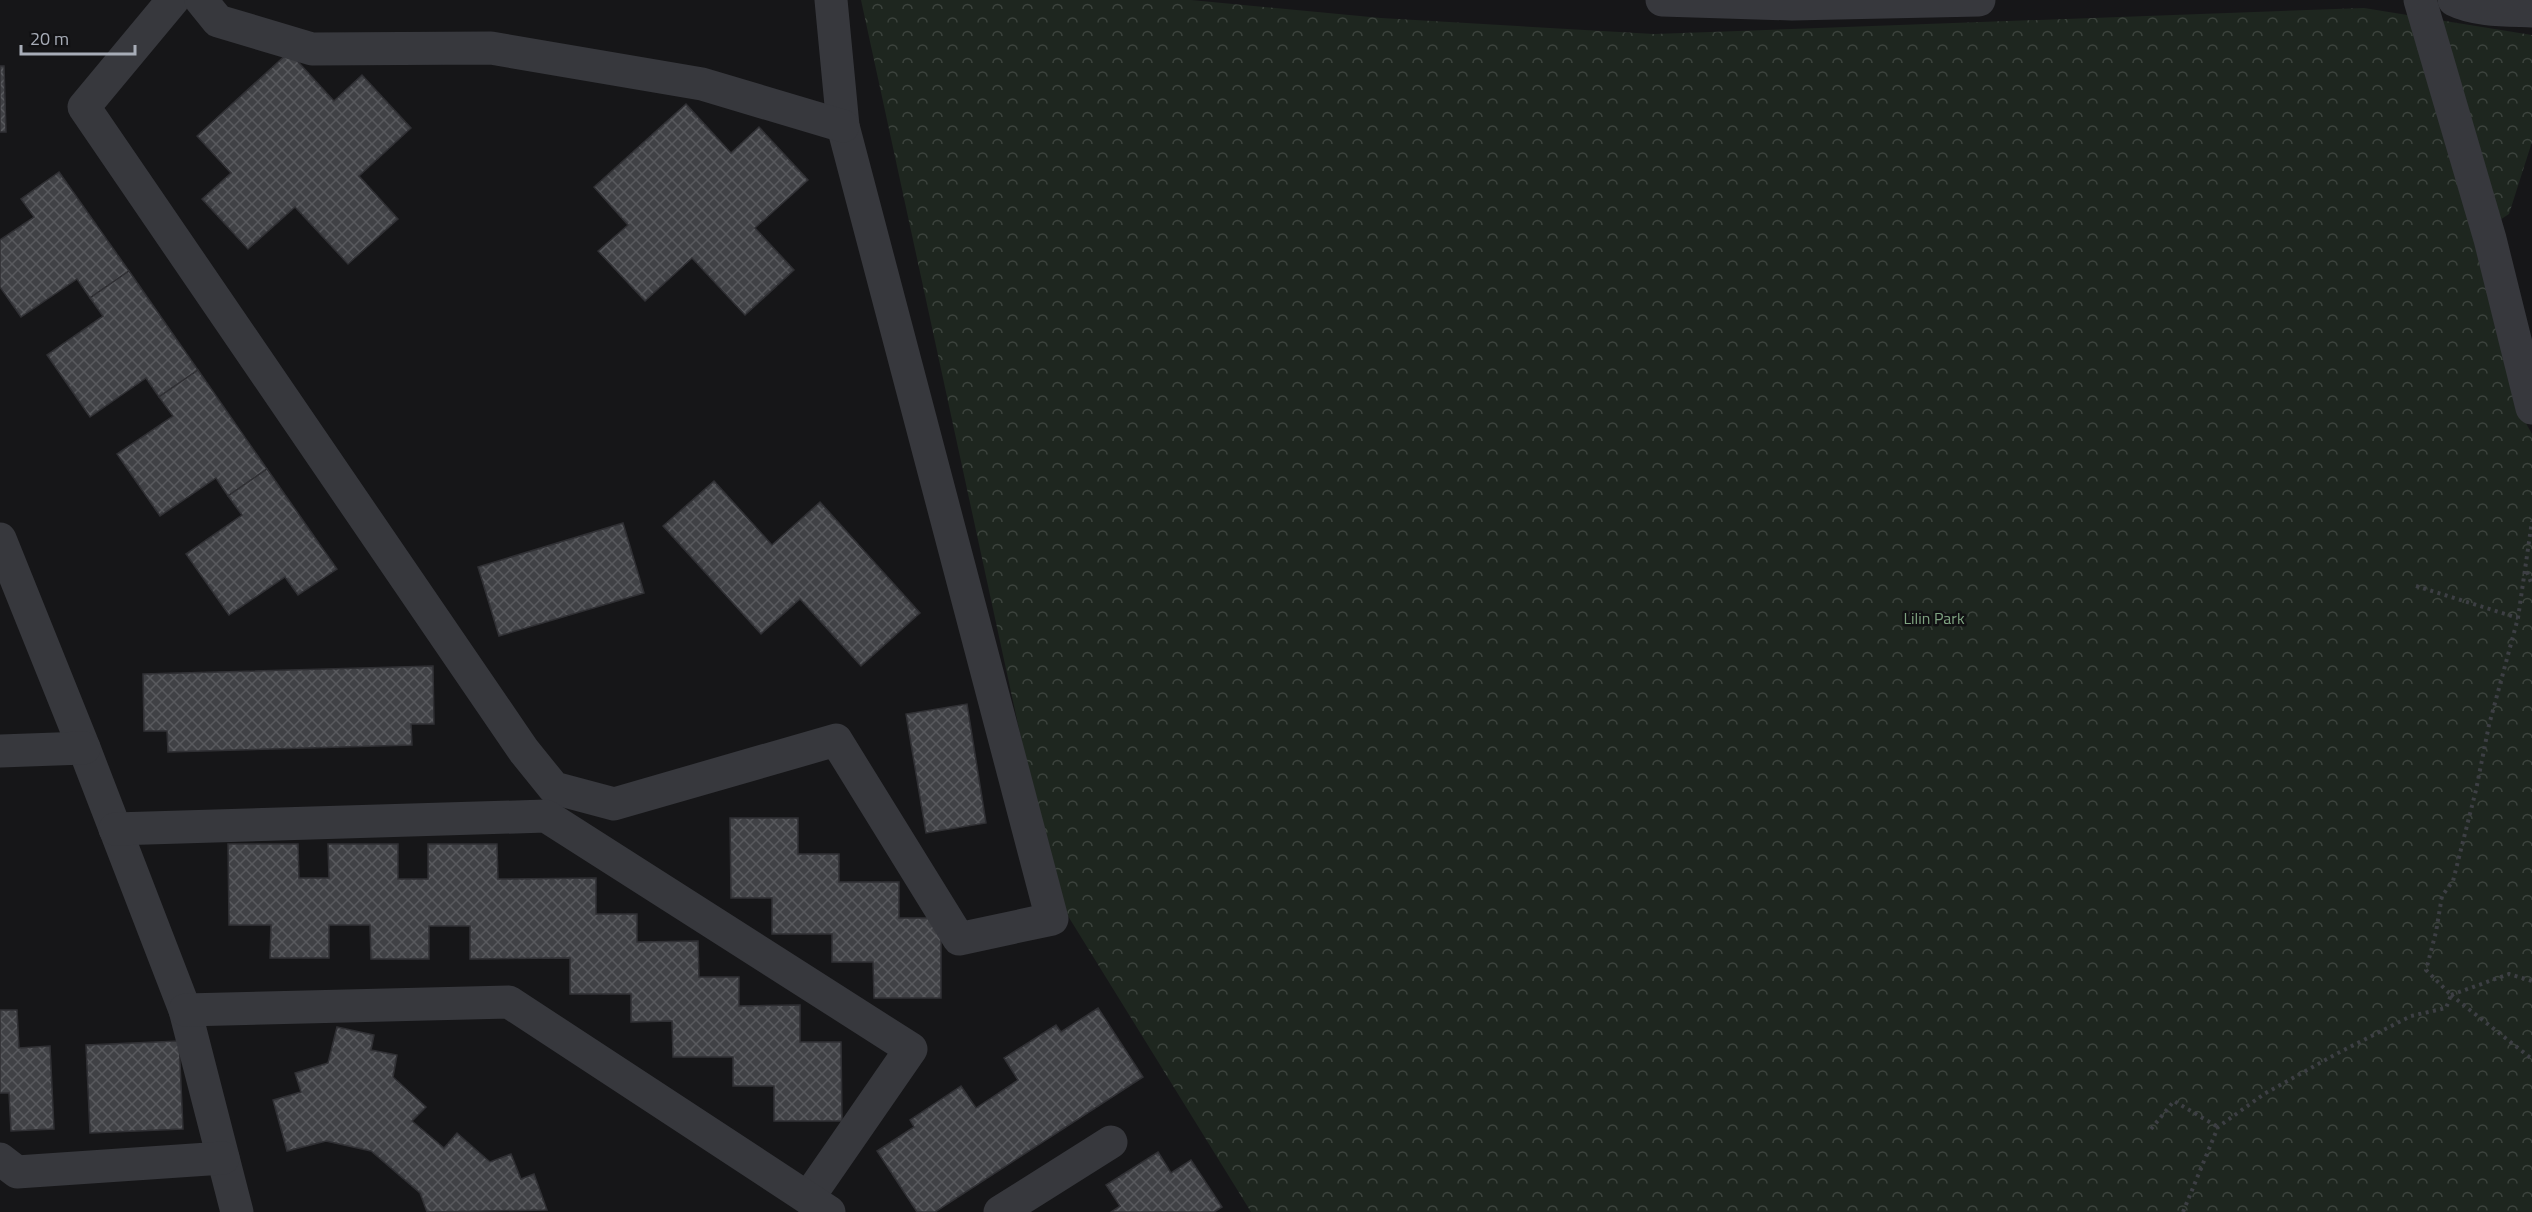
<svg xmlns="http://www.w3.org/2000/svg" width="2532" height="1212" font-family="'Titillium Web',sans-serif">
<defs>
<pattern id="forest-crowns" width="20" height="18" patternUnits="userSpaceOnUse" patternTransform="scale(1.5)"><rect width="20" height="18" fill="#1e261f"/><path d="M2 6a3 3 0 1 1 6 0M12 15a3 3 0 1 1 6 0" fill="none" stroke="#3c433d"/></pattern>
<pattern id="building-cross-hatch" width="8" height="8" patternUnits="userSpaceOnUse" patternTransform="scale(1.5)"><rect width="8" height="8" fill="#404145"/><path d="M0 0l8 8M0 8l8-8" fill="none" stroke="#595a5e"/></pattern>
</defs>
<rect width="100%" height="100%" fill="#161618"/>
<!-- forest -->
<path fill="url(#forest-crowns)" d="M861,0H1191L1381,18L1654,34L2364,8L2532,35V142L2509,214L2477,235L2523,418L2532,434V1212H1251L1055,895Z"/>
<!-- building -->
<g fill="url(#building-cross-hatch)" stroke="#303034" stroke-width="1.5">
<path d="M289,52L334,101L362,75L411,128L359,176L398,219L348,264L295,207L248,249L202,199L231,173L197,136Z"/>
<path d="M0,66H4L6,132H0Z"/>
<path d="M686,104L731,153L759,127L808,180L755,228L794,270L745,315L692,258L645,301L598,251L628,225L594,187Z"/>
<path d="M59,172L129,271L90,298L77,279L21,317L0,287V240L34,217L21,199Z"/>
<path d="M129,271L198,370L159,397L146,378L90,417L47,355L103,316L90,298Z"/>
<path d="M198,370L267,469L228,496L216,478L160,516L117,454L173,416L159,397Z"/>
<path d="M267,469L337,569L298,595L285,577L229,615L186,554L242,515L228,496Z"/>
<path d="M714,481L772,545L820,502L920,613L861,666L800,599L761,634L663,526Z"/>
<path d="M623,523L644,593L499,636L478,567Z"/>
<path d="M433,666L434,724H411L412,745L168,752L167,731H144L143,674Z"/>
<path d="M967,704L986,823L926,833L906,714Z"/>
<path d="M730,818H798V854H839V882H899V918H941V998H874L873,962H832V934H772V898H731Z"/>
<path d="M228,844H298L299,878H329L328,844H398V879H428V844H497L498,879L596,878V914H637V942L698,941L699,977H739V1006L800,1005V1042H841L842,1121H774V1086H733V1057H673L672,1021L631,1022V994H570V958L470,959V926H429V959H371L370,925H329V958H270L271,925H229Z"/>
<path d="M1098,1008L1143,1077L935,1212H917L877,1151L914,1127L910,1120L961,1086L976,1108L1018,1080L1004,1058L1056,1025L1061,1032Z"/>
<path d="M0,1010H17L19,1048L50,1046L54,1129L11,1131L9,1093H0Z"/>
<path d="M337,1027L374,1035L371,1050L397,1055L393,1077L426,1107L412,1121L444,1148L457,1133L490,1162L511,1154L521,1179L534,1174L547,1210L427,1212L420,1193L371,1151L326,1141L287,1151L273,1100L301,1092L295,1073L328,1063Z"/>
<path d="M179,1041L183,1129L90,1133L86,1045Z"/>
<path d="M1158,1152L1171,1173L1191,1160L1222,1207L1214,1212H1111L1120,1206L1106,1185Z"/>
</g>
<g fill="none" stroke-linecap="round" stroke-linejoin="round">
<!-- path -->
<g stroke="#3d3f44" stroke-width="4" stroke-dasharray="3 4.5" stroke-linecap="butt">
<path d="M2527,572L2532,585"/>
<path d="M2416,586L2518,618"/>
<path d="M2451,995L2532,1059"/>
<path d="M2451,995L2509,974L2532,981"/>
<path d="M2151,1129L2174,1101L2218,1127"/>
<path d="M2183,1212L2218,1127L2264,1094L2338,1053L2411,1016L2446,1008L2451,995L2426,970L2436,932L2442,896L2453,881L2476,790L2489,725L2518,618L2532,521"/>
</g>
<!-- minor -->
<g stroke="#37383d" stroke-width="33">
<path d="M173,0L84,107L524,751L554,788L614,804L836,740L959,939L1052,919L843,126L831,0"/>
<path d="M201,0L218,21L312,49L491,48L702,84L843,126"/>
<path d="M1662,0L1792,4L1979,0"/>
<path d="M2420,0L2490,239L2532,408"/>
<path d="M2454,0C2476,11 2508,10 2532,11"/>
<path d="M0,539L84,748L185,1010L237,1212"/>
<path d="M0,751L84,748"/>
<path d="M115,829L546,816L911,1049L808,1198"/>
<path d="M185,1010L509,1002L829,1212"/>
<path d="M0,1159L17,1172L223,1158"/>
<path d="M1000,1212L1111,1142"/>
</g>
</g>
<g text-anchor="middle" stroke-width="5" stroke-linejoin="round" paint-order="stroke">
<!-- park labels -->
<g font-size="16" fill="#7fa381" stroke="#111113">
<text x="1934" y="624">Lilin Park</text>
</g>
</g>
<!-- scale -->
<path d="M21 45v9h114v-9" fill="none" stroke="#a8adb8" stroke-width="3"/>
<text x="30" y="45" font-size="18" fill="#a8adb8" stroke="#111113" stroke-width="4.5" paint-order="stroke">20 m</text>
</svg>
